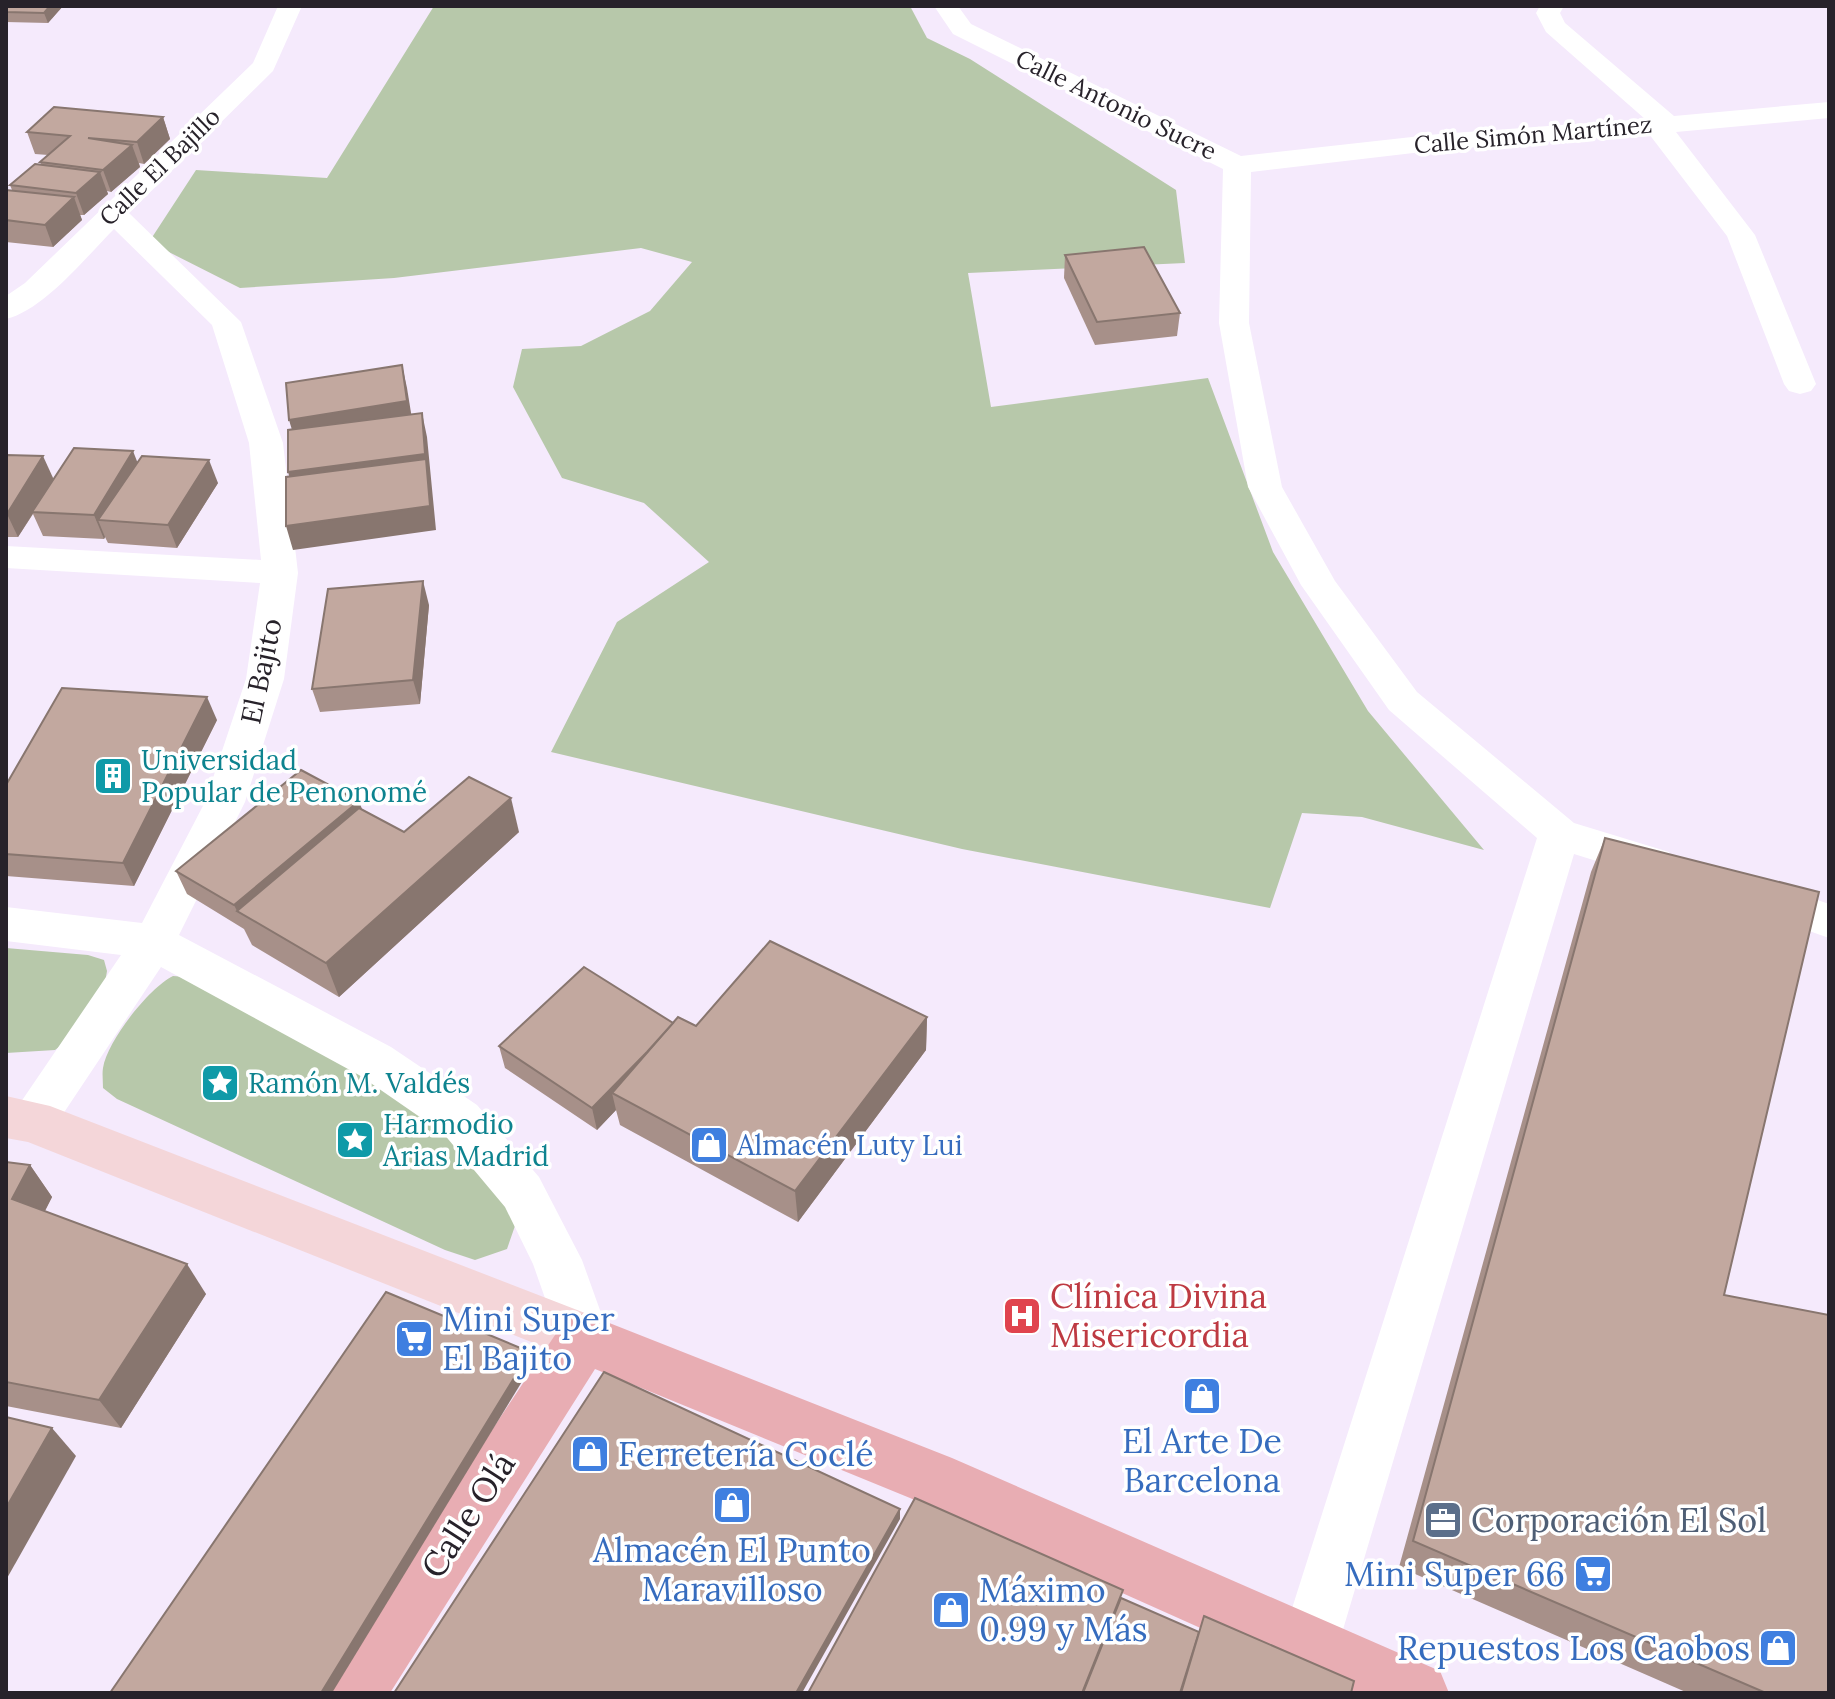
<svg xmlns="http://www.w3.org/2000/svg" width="1835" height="1699" font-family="Lora,serif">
<rect width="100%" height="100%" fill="#f5eafc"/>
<!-- green -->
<g fill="#b7c8aa">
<path d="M434,6H910L927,38L970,59L1176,190L1185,263L968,273L991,407L1208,378L1273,552L1368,711L1484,850L1362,817L1302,813L1270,908L962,849L551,752L617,622L709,562L644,503L562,478L513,387L522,349L581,346L650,311L692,262L641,248L394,278L240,288L149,242L196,170L327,178Z"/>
<path d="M6,948L88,955L104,960L107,971L105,983L68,1040L55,1050L6,1053Z"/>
<path d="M173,976L186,977L358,1067L471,1153L516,1223L507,1249L475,1260L445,1250L117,1099L103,1088C103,1081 102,1074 103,1068C107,1041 149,988 173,976Z"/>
</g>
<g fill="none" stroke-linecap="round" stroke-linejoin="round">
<!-- minor -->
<g fill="#fff" fill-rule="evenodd">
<path d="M278,6H302L273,71L129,213L241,322L283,443L298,573L284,679L245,802L179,935L391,1047L477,1105L539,1177L582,1260L610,1338L603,1355L584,1362L565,1355L533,1264L505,1207L443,1133L359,1075L161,967L49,1135L32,1141L15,1135L8,1121L121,955L6,941V907L142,923L205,802L246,679L260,583L6,568V546L261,560L249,443L212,325L114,229C86,257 44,310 6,319V296L25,283L253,63Z"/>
<path d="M934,6H958L971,24L1241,156L1439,134L1645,119L1546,32L1536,13L1540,6H1564L1560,13L1565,23L1674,116L1829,102V118L1676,132L1755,235L1816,384L1811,391L1800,394L1789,391L1784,384L1727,236L1649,134L1439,150L1251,172L1249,323L1282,487L1335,581L1417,692L1574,823L1669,852L1675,863L1669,874L1654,879L1574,854L1339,1643L1331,1664L1310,1672L1289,1664L1281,1643L1537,838L1389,710L1301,585L1248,487L1219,323L1223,169L953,34Z"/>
<path d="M1759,880L1829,904V938L1744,908L1738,896L1744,884Z"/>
</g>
<!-- secondary -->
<path fill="#f4d6d9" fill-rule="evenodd" d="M6,1096L50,1106L603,1320L611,1338L603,1356L584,1363L28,1142L6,1138Z"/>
<!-- primary -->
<path fill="#e8adb3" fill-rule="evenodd" d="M584,1313L952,1458L1440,1671L1449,1693H1346L910,1498L595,1369L390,1693H323L332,1671L565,1320Z"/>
</g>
<!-- wall -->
<g fill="#a79089">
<path d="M6,6H63L48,23L6,22Z"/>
<path d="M163,117L170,139L144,164L139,163L140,167L111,192L107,191L108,194L84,215H80L82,220L53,247L6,242V190H12L10,185L41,164L40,162L48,155L35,154L27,132Z"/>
<path d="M1065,255L1180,313L1177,336L1095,345L1064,278Z"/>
<path d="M6,455L54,480L137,462L218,483L177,548L108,543L105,537L104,539L43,536L33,514L18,537H6Z"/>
<path d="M429,605L420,704L320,712L312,689Z"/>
<path d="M217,720L134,886L6,876V785Z"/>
<path d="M359,801L362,809L404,832H519L339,997L252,945L244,929L187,894L176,871Z"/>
<path d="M1605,838L1724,1295L1829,1693H1688L1399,1567L1591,872Z"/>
<path d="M927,1017L926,1050L798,1222L620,1125L616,1110L597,1130L505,1068L499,1046L673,1023L696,1026Z"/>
<path d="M6,1162L30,1165L52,1197L45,1211L206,1294L121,1428L6,1406Z"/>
</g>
<!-- shaded-wall -->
<g fill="#88766f">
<path d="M50,6H63L48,23L44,13Z"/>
<path d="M163,117L170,139L144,164L137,142Z"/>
<path d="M132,145L140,167L111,192L103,170Z"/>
<path d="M100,172L108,194L84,215L76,193Z"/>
<path d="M74,197L82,220L53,247L45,225Z"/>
<path d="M402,365L407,388L413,425L296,443L289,420Z"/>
<path d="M422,413L427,437L436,530L293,550L286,526L295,496L288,472Z"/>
<path d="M133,451L142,474L98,520L105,537L104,539L94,515Z"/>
<path d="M43,456L54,480L18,537L7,514Z"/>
<path d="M209,460L218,483L177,548L168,525Z"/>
<path d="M423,581L429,605L420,704L413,680Z"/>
<path d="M207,697L217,720L134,886L123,863Z"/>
<path d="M511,798L519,832L339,997L326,963Z"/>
<path d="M359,801L367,825L237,911L234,905Z"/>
<path d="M927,1017L926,1050L798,1222L795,1191Z"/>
<path d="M676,1024L612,1093L616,1110L597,1130L592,1108Z"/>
<path d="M30,1165L52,1197L35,1230L12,1199Z"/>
<path d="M187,1264L206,1294L121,1428L99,1400Z"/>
<path d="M530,1352L534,1362L332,1693H321Z"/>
<path d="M52,1428L76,1456L6,1580V1508Z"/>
<path d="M900,1509V1519L802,1693H796Z"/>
</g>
<!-- building -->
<g fill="#c2a89f" stroke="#88766f" stroke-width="2">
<path d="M6,6H50L44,13L6,12Z"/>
<path d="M54,107L163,117L137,142L88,138L132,145L103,170L40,162L70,136L27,132Z"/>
<path d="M35,164L100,172L76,193L10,185Z"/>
<path d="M6,190L74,197L45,225L6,220Z"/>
<path d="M1144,247L1180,313L1097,322L1065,255Z"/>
<path d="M402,365L407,401L289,420L286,383Z"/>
<path d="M422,413L425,454L288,472V430Z"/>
<path d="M74,448L133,451L94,515L32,512Z"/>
<path d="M6,455L43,456L7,514H6Z"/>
<path d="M142,456L209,460L168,525L98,520Z"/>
<path d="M426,459L430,506L286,526V477Z"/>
<path d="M423,581L413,680L312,689L328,589Z"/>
<path d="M62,688L207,697L123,863L6,854V785Z"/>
<path d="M301,770L359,801L234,905L176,871Z"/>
<path d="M469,777L511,798L326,963L237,911L359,808L404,832Z"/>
<path d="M1605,838L1819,892L1724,1295L1829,1315V1693H1766L1413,1541Z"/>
<path d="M770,941L927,1017L795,1191L612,1093L678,1017L696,1026Z"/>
<path d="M584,967L673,1023L647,1052L592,1108L499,1046Z"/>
<path d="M6,1162L30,1165L12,1199L187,1264L99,1400L6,1382Z"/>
<path d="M386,1292L530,1352L321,1693H110Z"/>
<path d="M604,1372L900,1509L796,1693H394Z"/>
<path d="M6,1417L52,1428L6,1508Z"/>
<path d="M915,1498L1123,1590L1082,1693H808Z"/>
<path d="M1121,1598L1199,1632L1180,1693H1083Z"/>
<path d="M1204,1616L1354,1681L1351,1693H1181Z"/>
</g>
<!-- icons -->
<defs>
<symbol id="building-square" viewBox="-11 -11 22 22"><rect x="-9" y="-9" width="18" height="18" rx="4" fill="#0f9aa8" stroke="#fff"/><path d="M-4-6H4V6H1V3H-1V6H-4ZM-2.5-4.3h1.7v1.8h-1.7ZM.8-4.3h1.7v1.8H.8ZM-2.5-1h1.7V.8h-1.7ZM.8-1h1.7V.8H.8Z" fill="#fff"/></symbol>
<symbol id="sight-square" viewBox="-11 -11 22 22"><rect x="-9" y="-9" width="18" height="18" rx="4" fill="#0f9aa8" stroke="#fff"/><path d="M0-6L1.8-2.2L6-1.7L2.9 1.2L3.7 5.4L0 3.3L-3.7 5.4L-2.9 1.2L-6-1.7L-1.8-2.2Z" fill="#fff"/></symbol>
<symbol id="shop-square" viewBox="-11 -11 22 22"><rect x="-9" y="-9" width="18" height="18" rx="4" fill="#3f7fe0" stroke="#fff"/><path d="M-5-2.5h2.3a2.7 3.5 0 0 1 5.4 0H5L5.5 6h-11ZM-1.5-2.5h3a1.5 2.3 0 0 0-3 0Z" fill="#fff"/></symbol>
<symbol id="hospital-square" viewBox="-11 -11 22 22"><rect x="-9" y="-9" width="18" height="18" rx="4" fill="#e0444e" stroke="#fff"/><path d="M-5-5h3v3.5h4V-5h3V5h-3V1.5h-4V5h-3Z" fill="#fff"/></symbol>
<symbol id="supermarket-square" viewBox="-11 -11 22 22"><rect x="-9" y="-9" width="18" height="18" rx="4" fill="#3f7fe0" stroke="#fff"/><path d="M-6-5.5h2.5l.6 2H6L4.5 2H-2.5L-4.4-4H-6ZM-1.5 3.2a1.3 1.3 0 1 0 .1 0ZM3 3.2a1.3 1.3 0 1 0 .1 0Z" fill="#fff"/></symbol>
<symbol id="office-square" viewBox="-11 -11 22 22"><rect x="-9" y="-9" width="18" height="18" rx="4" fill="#5c6f8a" stroke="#fff"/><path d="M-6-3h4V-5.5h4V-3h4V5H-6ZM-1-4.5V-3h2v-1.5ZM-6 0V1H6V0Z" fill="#fff"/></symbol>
</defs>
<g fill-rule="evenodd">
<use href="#building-square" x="91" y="754" width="44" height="44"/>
<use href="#sight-square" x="198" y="1061" width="44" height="44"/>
<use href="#sight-square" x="333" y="1118" width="44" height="44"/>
<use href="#shop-square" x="687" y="1123" width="44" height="44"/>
<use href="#hospital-square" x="1000" y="1294" width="44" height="44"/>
<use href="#supermarket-square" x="392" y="1317" width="44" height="44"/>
<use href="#shop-square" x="1180" y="1374" width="44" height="44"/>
<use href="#shop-square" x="568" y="1432" width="44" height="44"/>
<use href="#shop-square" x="710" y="1483" width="44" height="44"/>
<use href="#office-square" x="1421" y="1498" width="44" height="44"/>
<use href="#supermarket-square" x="1571" y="1552" width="44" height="44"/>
<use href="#shop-square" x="929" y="1588" width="44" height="44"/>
<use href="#shop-square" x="1756" y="1626" width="44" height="44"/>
</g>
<g text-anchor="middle" stroke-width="7" stroke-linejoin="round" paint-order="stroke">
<!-- far-street labels -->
<g font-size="24" fill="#27222a" stroke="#fff">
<text transform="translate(1116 105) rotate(26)" y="8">Calle Antonio Sucre</text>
<text transform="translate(1533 135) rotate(-5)" y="8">Calle Simón Martínez</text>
<text transform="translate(160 167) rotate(-44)" y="8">Calle El Bajillo</text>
</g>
<!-- street labels -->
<g font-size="28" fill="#27222a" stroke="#fff">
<text transform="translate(261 671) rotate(-78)" y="10">El Bajito</text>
</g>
<!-- culture labels -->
<g font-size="28" fill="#0d838f" stroke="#fff" text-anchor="start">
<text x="141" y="770">Universidad<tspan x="141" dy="32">Popular de Penonomé</tspan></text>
<text x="248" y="1093">Ramón M. Valdés</text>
<text x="383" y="1134">Harmodio<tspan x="383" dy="32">Arias Madrid</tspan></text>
</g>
<!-- shop labels -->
<g font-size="28" fill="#366cbe" stroke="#fff" text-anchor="start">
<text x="737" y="1155">Almacén Luty Lui</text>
</g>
<!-- near-health labels -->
<g font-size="34" fill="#be3a42" stroke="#fff" text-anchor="start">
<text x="1050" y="1308">Clínica Divina<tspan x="1050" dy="39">Misericordia</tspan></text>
</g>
<!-- near-shop labels -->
<g font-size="34" fill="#366cbe" stroke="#fff" text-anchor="start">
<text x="442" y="1331">Mini Super<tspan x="442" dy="39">El Bajito</tspan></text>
<text x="1202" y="1453" text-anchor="middle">El Arte De<tspan x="1202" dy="39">Barcelona</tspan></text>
<text x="618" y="1466">Ferretería Coclé</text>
<text x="732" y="1562" text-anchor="middle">Almacén El Punto<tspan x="732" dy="39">Maravilloso</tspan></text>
<text x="1565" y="1586" text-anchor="end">Mini Super 66</text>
<text x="979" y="1602">Máximo<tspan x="979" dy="39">0.99 y Más</tspan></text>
<text x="1750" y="1660" text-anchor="end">Repuestos Los Caobos</text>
</g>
<!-- near-street labels -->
<g font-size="34" fill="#27222a" stroke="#fff">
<text transform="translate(468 1515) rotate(-57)" y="12">Calle Olá</text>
</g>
<!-- near-service labels -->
<g font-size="34" fill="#4e5e75" stroke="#fff" text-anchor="start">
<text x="1471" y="1532">Corporación El Sol</text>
</g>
</g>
<!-- border -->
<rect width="1835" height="1699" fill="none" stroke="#27222a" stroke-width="16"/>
</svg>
